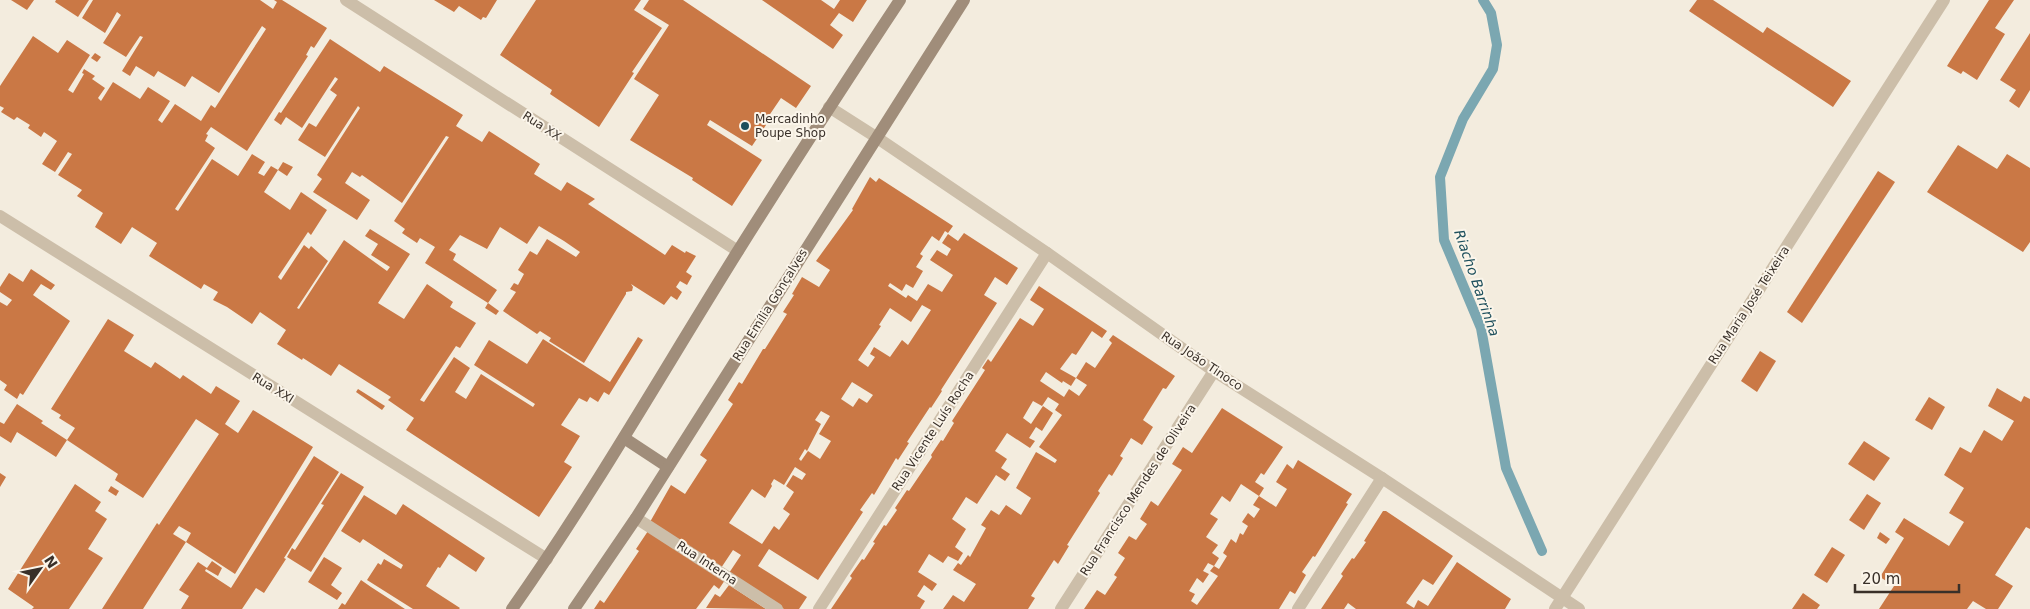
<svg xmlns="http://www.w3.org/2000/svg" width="2030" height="609" font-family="'DejaVu Sans',sans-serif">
<rect width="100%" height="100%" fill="#f3ecde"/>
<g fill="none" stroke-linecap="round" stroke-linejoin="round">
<!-- stream -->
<path stroke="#7ba7b1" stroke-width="10" d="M1483,0L1491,13L1497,45L1493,69L1463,119L1440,177L1444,240L1481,328L1506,468L1542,551"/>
</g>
<!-- building -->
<g fill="#ca7845" fill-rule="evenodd">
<path d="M11,0H34L27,10Z"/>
<path d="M56,0H89L78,17L55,2Z"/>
<path d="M93,0H260L273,9L277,2L274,0H282L327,28L314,48L311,46L306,55L308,56L247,151L211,127L206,134L208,135L205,141L215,148L175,209L178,211L212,159L238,176L252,154L265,162L258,173L264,176L271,166L278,170L264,192L290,210L301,192L327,210L311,235L308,232L278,277L281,280L304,245L309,249L311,246L328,261L297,308L299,309L344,240L387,271L390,267L371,255L378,244L365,236L370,229L410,254L378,303L404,319L427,284L453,302L450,307L476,323L460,348L456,346L420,400L424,402L454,357L470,368L455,392L466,399L481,374L533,407L535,404L474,365L489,340L527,364L543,339L610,382L638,337L643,340L609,395L604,392L598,402L590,397L587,402L579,398L561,425L580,436L564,462L572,467L539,517L406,430L414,418L388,400L391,397L339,364L331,376L303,358L302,360L277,344L286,330L260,312L252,324L227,307L213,300L218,292L204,284L201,289L149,256L157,243L132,227L121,244L95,227L103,213L77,196L82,190L58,175L72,154L68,152L55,172L42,164L57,141L44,132L41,137L28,128L30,125L17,117L14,120L1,112L4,108L0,106V86L33,36L58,53L67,40L90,55L68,90L73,93L84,74L82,73L84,69L95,76L92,79L105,88L98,98L101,101L113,82L140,99L148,87L170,101L158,120L162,123L175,104L201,121L211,105L215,108L266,29L262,26L219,93L192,76L185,87L158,71L154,77L136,66L130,76L122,71L143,37L140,36L126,57L103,43L121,15L117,12L105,33L82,18Z"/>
<path d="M434,0H497L486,18L483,17L481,20L459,6L454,12Z"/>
<path d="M536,0H641L634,10L662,28L632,72L634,73L599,127L550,94L552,90L500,55Z"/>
<path d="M649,0H683L811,86L796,108L781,98L764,123L766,125L752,146L710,120L707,125L762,160L732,206L692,180L693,178L630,140L659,95L634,79L669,25L643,9Z"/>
<path d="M762,0H821L834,9L840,0H867L853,22L839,13L830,25L843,35L833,49Z"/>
<path d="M1697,0H1713L1763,33L1767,27L1851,81L1833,107L1689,11Z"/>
<path d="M1989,0H2014L1995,28L2005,34L1977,80L1963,71L1961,74L1947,66Z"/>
<path d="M2030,33V90L2019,108L2009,101L2016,90L2000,80Z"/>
<path d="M330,39L380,72L384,66L463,115L456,126L482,142L489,131L540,164L534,174L561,191L567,182L595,199L588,204L665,255L672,245L685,253L686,251L696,256L686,272L692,276L687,285L680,281L676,287L682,292L677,300L671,296L664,305L631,284L633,287L632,291L626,292V294L584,363L549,341L551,338L540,331L537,334L503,311L516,292L510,289L514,283L518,285L524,274L518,270L530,251L537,255L547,239L576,257L580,252L564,241L539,226L527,244L500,227L487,249L460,235L449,250L456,254L453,260L497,290L488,303L425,263L435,247L420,238L417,243L402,233L405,229L394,221L449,137L446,136L402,203L362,175L360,177L352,172L345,183L370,200L357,220L313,192L322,179L317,175L360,108L358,106L325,157L298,140L309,123L316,127L337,95L330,90L338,79L335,77L302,128L286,117L281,125L274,120L279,112L281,113Z"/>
<path d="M95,53L101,57L97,62L91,58Z"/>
<path d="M1958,145L1997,169L2007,154L2030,168V242L2023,252L1927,192Z"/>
<path d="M283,162L293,167L287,176L278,170Z"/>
<path d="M1878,171L1895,182L1802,323L1787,312Z"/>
<path d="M870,177L876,182L879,178L953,226L948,233L945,231L939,241L932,236L920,254L923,256L916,267L923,271L913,288L906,284L902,291L890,283L888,286L906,298L908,295L917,301L928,284L942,292L953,275L930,260L937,250L947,256L951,249L942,243L948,234L958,241L964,233L1018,268L1007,285L995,277L984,295L997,303L941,390L942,391L931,408L930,407L907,442L909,443L898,460L896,458L874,495L872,493L860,510L863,512L818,580L769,549L758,566L807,597L799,609H784L729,573L741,555L733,550L721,568L650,522L671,485L685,494L707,460L700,455L733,404L728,400L739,382L742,384L763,349H765L787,314L783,312L794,295L792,294L802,277L819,287L830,270L816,261L853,210L852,209ZM922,305L931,310L908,345L902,340L890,357L874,347L870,354L875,357L868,367L858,360L881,326L879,325L890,308L911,322ZM852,382L873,395L867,403L859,398L853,407L841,399ZM821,411L830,416L819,434L831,441L820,459L808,451L801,461L799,459L805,449L807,451L821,424L815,420ZM795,467L806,474L802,480L793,475L786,486L794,492L783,509L790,514L779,530L774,526L762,544L729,523L752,489L765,498L772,486L771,484L774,479L784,485Z"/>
<path d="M31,269L55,285L51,290L41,284L33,295L70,321L23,395L20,393L17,399L4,390L7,385L0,380V302L7,306L12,300L0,292V287L9,273L23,282Z"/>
<path d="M1039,286L1107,331L1102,338L1092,331L1076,355L1072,353L1060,369L1076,378L1086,362L1095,368L1112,343L1109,340L1113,335L1175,376L1166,389L1163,388L1143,420L1153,427L1142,445L1131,438L1120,456L1123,458L1112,476L1109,474L1098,491L1100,493L1067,545L1069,546L1058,564L1054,560L1031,596L1035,598L1028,609H943L953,595L964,602L976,584L953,570L958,563L961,565L968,555L970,557L986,528L981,525L991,510L999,515L1006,505L1021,515L1031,498L1016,488L1036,452L1055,463L1057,460L1039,447L1062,415L1055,410L1059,404L1048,397L1042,406L1033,401L1023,418L1031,424L1043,406L1053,413L1042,431L1036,427L1029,438L1035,441L1030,448L1007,433L995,451L1007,459L1001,468L1010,474L1005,481L996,475L977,504L966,497L952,519L966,529L955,547L963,553L958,561L948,556L943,563L929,554L918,572L937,584L932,591L924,585L917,596L925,601L920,609H831L852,578L850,576L862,559L864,560L875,543L873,542L884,525L886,526L897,510L895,508L907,490L909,491L932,457L931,455L941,440L943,441L954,423L952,421L985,370L982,368L988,359L991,362L1020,318L1033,326L1044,309L1030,300ZM1046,372L1062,383L1063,381L1071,386L1076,378L1087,385L1079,396L1069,389L1064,397L1040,381Z"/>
<path d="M488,303L499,311L496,315L485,308Z"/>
<path d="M108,319L134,335L124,351L151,368L155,362L180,379L183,375L211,394L216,386L240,401L225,424L238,433L253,410L313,447L235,574L186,542L143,609H102L157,523L159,525L219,434L196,419L143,498L115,480L118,474L67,440L75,428L59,418L61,415L51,409ZM179,526L191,533L186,542L173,534Z"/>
<path d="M1760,351L1776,361L1757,392L1741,381Z"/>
<path d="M1997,388L2021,402L2024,396L2030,399V529L2026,527L1995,575L2013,586L1998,609H1986L1973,601L1967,609H1879L1894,586L1880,577L1904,538L1895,532L1904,518L1949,546L1964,522L1949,513L1964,488L1944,475L1960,447L1971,453L1984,430L2002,441L2014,421L1988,406Z"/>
<path d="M358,389L385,406L382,410L356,392Z"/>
<path d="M1929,397L1945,407L1932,430L1915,420Z"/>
<path d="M17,404L43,421L41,423L67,440L56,457L17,432L11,443L0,436V422L4,424Z"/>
<path d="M1222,408L1283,447L1264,475L1261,473L1255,482L1264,488L1259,496L1276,507L1287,489L1276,482L1287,464L1293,469L1298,460L1352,494L1346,503L1348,504L1315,557L1313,556L1302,572L1306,575L1295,594L1290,591L1279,609H1084L1097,590L1105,595L1117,577L1114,575L1125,558L1118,553L1129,536L1136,540L1147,524L1140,519L1151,501L1158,506L1182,470L1172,464L1183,447L1192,453ZM1241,484L1259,496L1253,505L1260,509L1254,518L1248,513L1242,522L1248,526L1243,535L1240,533L1236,543L1231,539L1223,553L1227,556L1219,569L1214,566L1210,571L1218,576L1197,605L1191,601L1195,594L1189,591L1197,578L1203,583L1209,574L1203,571L1208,563L1214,566L1219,558L1212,553L1218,545L1206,537L1218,519L1210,514L1222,496L1230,502Z"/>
<path d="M1864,441L1890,458L1874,481L1848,464Z"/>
<path d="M314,456L339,472L284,558L286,559L264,593L256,588L242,609H181L189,596L179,590L198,562L207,568L212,561L222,568L218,576L206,569L205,571L231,588Z"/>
<path d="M0,473L6,477L0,487Z"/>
<path d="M341,473L364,487L311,572L287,557L292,548L295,550L324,505L321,504Z"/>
<path d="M75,484L101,502L95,511L107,519L88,549L103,558L69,609H32L34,607L8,589Z"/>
<path d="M111,486L119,491L116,496L108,491Z"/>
<path d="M1867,494L1881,503L1864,530L1849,520Z"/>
<path d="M364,495L396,515L403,504L485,558L476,572L449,554L440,568L438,567L426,586L460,608L459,609H413L367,580L378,563L381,565L384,559L401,569L403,565L363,539L360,543L341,531Z"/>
<path d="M1383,511H1386L1453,556L1433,585L1423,579L1406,603L1414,608L1418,600L1428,606L1457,562L1511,599L1505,609H1356L1348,603L1344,609H1321L1343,576L1341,574L1352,558L1354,559L1366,542L1364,541Z"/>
<path d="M648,531L725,580L719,589L714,585L696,609H594L600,600L604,603L639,551L636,549Z"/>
<path d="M1880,532L1890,539L1886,544L1877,538Z"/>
<path d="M1832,547L1845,555L1827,583L1814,575Z"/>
<path d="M324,557L342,568L331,585L342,593L337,600L308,582Z"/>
<path d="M361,580L371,587L405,609H338L342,603L345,605Z"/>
<path d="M729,585L766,609L706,608L715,594L720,597Z"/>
<path d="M1803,593L1820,605L1817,609H1792Z"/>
</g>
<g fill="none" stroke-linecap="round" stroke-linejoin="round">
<!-- street -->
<g stroke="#ccbea9" stroke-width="12">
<path d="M346,0L738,251"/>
<path d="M829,107L876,137L1047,253L1214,371L1382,478L1579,609"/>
<path d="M0,216L547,559"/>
<path d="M636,518L777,609"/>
<path d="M819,609L1047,253"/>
<path d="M1061,609L1214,371"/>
<path d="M1298,609L1382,478"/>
<path d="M1555,609L1944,0"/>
</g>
<!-- secondary -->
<g stroke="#a08d7a" stroke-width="12">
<path d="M624,438L668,467"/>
<path d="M512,609C593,494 663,371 738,251C791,167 845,83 900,0"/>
<path d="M574,609L636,518L964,0"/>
</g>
</g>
<!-- markers -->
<circle fill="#1d4f5c" stroke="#fbf5ea" stroke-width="2" cx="745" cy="126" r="5"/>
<g text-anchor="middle" stroke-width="4" stroke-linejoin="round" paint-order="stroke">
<!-- poi labels -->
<g font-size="12" fill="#393029" stroke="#fbf5ea" text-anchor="start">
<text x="755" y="123">Mercadinho<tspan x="755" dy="14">Poupe Shop</tspan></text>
</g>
<!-- street labels -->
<g font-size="12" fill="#393029" stroke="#fbf5ea">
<text transform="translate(542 126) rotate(33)" y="4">Rua XX</text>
<text transform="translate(770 305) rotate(-58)" y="4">Rua Emília Gonçalves</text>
<text transform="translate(1749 305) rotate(-57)" y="4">Rua Maria José Teixeira</text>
<text transform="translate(1202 361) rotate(34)" y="4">Rua João Tinoco</text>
<text transform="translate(273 388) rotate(32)" y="4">Rua XXI</text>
<text transform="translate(933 431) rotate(-57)" y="4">Rua Vicente Luís Rocha</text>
<text transform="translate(1138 490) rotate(-57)" y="4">Rua Francisco Mendes de Oliveira</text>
<text transform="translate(707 563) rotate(33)" y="4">Rua Interna</text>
</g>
<!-- water labels -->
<g font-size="14" font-style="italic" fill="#1d4f5c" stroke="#fbf5ea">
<text transform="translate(1477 283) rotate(71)" y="5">Riacho Barrinha</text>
</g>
</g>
<!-- north arrow -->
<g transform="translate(40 569) rotate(57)" stroke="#fbf5ea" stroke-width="4" paint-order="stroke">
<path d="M0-4L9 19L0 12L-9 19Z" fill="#393029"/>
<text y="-8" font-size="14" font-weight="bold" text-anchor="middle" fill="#393029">N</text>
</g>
<!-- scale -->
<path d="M1855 584v8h104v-8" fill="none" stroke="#393029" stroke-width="2.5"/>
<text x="1862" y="584" font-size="15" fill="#393029" stroke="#fbf5ea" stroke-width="4" paint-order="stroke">20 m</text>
</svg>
